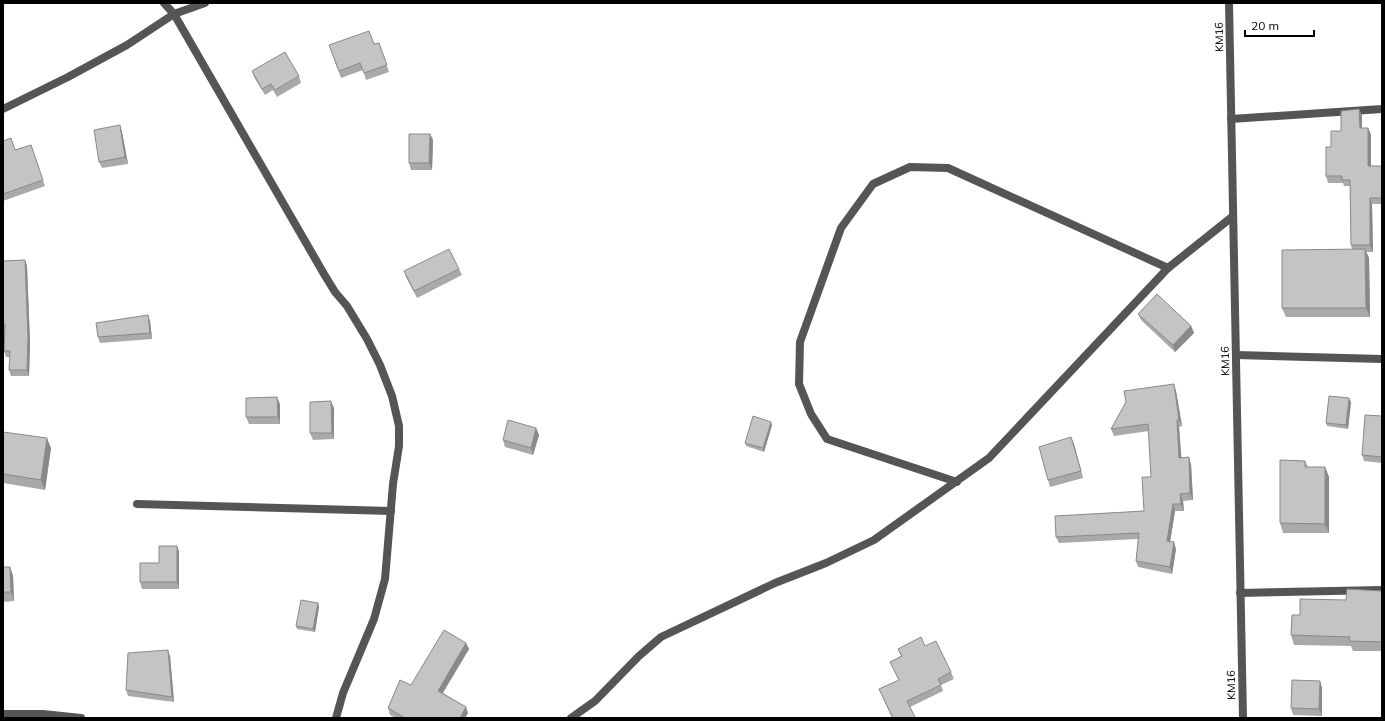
<svg xmlns="http://www.w3.org/2000/svg" width="1385" height="721" font-family="Mulish,sans-serif">
<rect width="100%" height="100%" fill="#fff"/>
<g fill="none" stroke-linecap="round" stroke-linejoin="round">
<!-- minor -->
<g stroke="#555" stroke-width="8">
<path d="M164,3L174,14L324,274L335,292L347,306L367,339L380,365L392,396L399,426V446L393,484L385,579L374,619L343,693L336,718"/>
<path d="M3,109L68,77L127,45L174,14L205,3"/>
<path d="M1231,119L1382,109"/>
<path d="M1236,355L1382,359"/>
<path d="M957,482L827,439L811,414L799,384L800,342L841,228L873,184L910,167L948,168L1168,268"/>
<path d="M137,504L391,511"/>
<path d="M1240,593L1382,590"/>
<path d="M3,714H43L81,718"/>
<path d="M571,718L595,701L639,656L661,637L775,583L826,563L874,540L989,458L1168,268L1232,217"/>
</g>
<!-- tertiary -->
<path stroke="#555" stroke-width="8" d="M1229,3L1243,718"/>
</g>
<!-- wall -->
<g fill="#a9a9a9">
<path d="M379,43L389,72L366,80L363,70L341,78L329,45L374,44Z"/>
<path d="M252,71L299,76L301,83L277,97L273,90L265,95L254,77Z"/>
<path d="M1359,109L1362,116V128H1368L1371,135V166H1382V204H1372L1373,252H1366L1369,258L1370,317H1286L1282,308L1352,249L1351,245L1350,186H1344L1343,183H1328L1326,176L1331,147L1341,131Z"/>
<path d="M120,125L122,132L128,164L102,168L99,162Z"/>
<path d="M430,134L433,140L432,170H411L409,163Z"/>
<path d="M3,141L15,150L31,145L45,186L3,201Z"/>
<path d="M25,260L27,266L30,343L29,376H11L9,370L10,357H6L4,351L5,330H3V261Z"/>
<path d="M459,269L462,275L417,298L406,277L404,271Z"/>
<path d="M1138,314L1191,326L1194,333L1175,352L1141,320Z"/>
<path d="M150,321L152,339L100,343L98,337Z"/>
<path d="M1176,391L1182,426L1179,427L1181,458L1191,464L1193,500L1183,501L1184,511H1175L1170,542L1176,549L1172,574L1138,567L1136,561L1138,539L1059,543L1056,537L1144,511L1151,477L1149,431L1114,436L1111,429Z"/>
<path d="M1351,402L1348,429L1327,426L1326,423Z"/>
<path d="M280,404V424H249L246,417Z"/>
<path d="M334,408V439L313,440L310,433Z"/>
<path d="M1382,416V463L1364,461L1362,455Z"/>
<path d="M771,422L772,425L764,452L746,446L745,443Z"/>
<path d="M536,428L539,435L533,455L505,447L503,440Z"/>
<path d="M3,432L51,448L45,490L3,483Z"/>
<path d="M1074,444L1083,478L1050,487L1048,480Z"/>
<path d="M1305,461L1308,467H1325L1329,477V533H1283L1280,523Z"/>
<path d="M177,546L179,552V589H142L140,582Z"/>
<path d="M3,567H10L13,576L14,601L3,602Z"/>
<path d="M1382,591V651H1353L1351,646L1294,645L1291,635L1300,615L1346,600Z"/>
<path d="M318,603L319,607L315,632L297,629L296,626Z"/>
<path d="M466,643L469,649L443,693L466,707L468,713L465,718H396L390,715L388,708L411,685Z"/>
<path d="M925,646L951,672L954,679L941,685L943,691L910,707L915,718H892L879,689L899,680L890,662L901,656L898,649Z"/>
<path d="M170,656L174,702L128,696L126,690Z"/>
<path d="M1320,681L1322,688V716L1293,715L1291,708Z"/>
</g>
<!-- shaded-wall -->
<g fill="#898989">
<path d="M1359,109L1362,116V135L1360,128Z"/>
<path d="M120,125L122,132L128,164L125,157Z"/>
<path d="M1368,128L1371,135V173L1368,166Z"/>
<path d="M430,134L433,140L432,170L429,163Z"/>
<path d="M1370,198L1372,204L1373,252L1370,245Z"/>
<path d="M1365,249L1369,258L1370,317L1366,308Z"/>
<path d="M25,260L27,266L30,343L29,376L27,370Z"/>
<path d="M148,315L150,321L152,339L150,333Z"/>
<path d="M1191,326L1194,333L1175,352L1173,345Z"/>
<path d="M1174,384L1176,391L1182,426L1179,420Z"/>
<path d="M277,397L280,404V424L278,417Z"/>
<path d="M1349,398L1351,402L1348,429L1346,425Z"/>
<path d="M331,401L334,408V439L332,433Z"/>
<path d="M1177,420L1179,427L1182,464L1179,458Z"/>
<path d="M771,422L772,425L764,452L763,448Z"/>
<path d="M536,428L539,435L533,455L531,448Z"/>
<path d="M1071,437L1074,444L1083,478L1081,471Z"/>
<path d="M47,438L51,448L45,490L41,480Z"/>
<path d="M1189,457L1191,464L1193,500L1190,493Z"/>
<path d="M1325,467L1329,477V533L1325,524Z"/>
<path d="M1180,494L1183,501L1184,511L1181,504Z"/>
<path d="M1173,504L1175,511L1169,548L1167,541Z"/>
<path d="M1174,542L1176,549L1172,574L1170,567Z"/>
<path d="M177,546L179,552V589L177,582Z"/>
<path d="M10,567L13,576L14,601L11,592Z"/>
<path d="M318,603L319,607L315,632L313,629Z"/>
<path d="M466,643L469,649L440,697L438,691Z"/>
<path d="M168,650L170,656L174,702L172,697Z"/>
<path d="M1320,681L1322,688V716L1319,709Z"/>
<path d="M466,707L468,713L465,718H460Z"/>
</g>
<!-- building -->
<g fill="#c4c4c4" stroke="#898989">
<path d="M369,31L374,44L379,43L387,65L364,73L360,63L339,71L329,45Z"/>
<path d="M285,52L299,76L275,90L271,84L262,89L252,71Z"/>
<path d="M1359,109L1360,128H1368V166H1382V198H1370V245H1351L1350,180H1342V176H1326V147H1331V131H1341V111Z"/>
<path d="M120,125L125,157L99,162L94,130Z"/>
<path d="M409,134H430L429,163H409Z"/>
<path d="M11,138L15,150L31,145L43,180L3,194V141Z"/>
<path d="M449,249L459,269L414,291L404,271Z"/>
<path d="M1365,249L1366,308H1282V250Z"/>
<path d="M25,260L28,337L27,370H9L10,351H4L5,324H3V261Z"/>
<path d="M1157,294L1191,326L1173,345L1138,314Z"/>
<path d="M148,315L150,333L98,337L96,323Z"/>
<path d="M1174,384L1179,420H1177L1179,458L1189,457L1190,493L1180,494L1181,504H1173L1167,541L1174,542L1170,567L1136,561L1139,533L1056,537L1055,516L1144,511L1142,477H1151L1148,424L1111,429L1126,402L1124,391Z"/>
<path d="M1329,396L1349,398L1346,425L1326,423Z"/>
<path d="M277,397L278,417H246V398Z"/>
<path d="M331,401L332,433H310V402Z"/>
<path d="M1365,415L1382,416V457L1362,455Z"/>
<path d="M753,416L771,422L763,448L745,443Z"/>
<path d="M508,420L536,428L531,448L503,440Z"/>
<path d="M3,432L47,438L41,480L3,474Z"/>
<path d="M1071,437L1081,471L1048,480L1039,447Z"/>
<path d="M1280,460L1305,461V467H1325V524L1280,523Z"/>
<path d="M159,546H177V582H140V563H159Z"/>
<path d="M3,567H10L11,592H3Z"/>
<path d="M1347,589L1382,591V642L1349,641L1350,637L1291,635L1292,615H1300V599L1346,600Z"/>
<path d="M301,600L318,603L313,629L296,626Z"/>
<path d="M444,630L466,643L438,691L466,707L460,718H405L388,708L400,680L411,685Z"/>
<path d="M921,637L925,646L936,641L951,672L938,679L941,685L907,701L915,717L913,718H893L879,689L899,680L890,662L902,656L898,649Z"/>
<path d="M168,650L172,697L126,690L128,653Z"/>
<path d="M1292,680L1320,681L1319,709L1291,708Z"/>
</g>
<g text-anchor="middle" stroke-width="3.5" stroke-linejoin="round" paint-order="stroke">
<!-- street labels -->
<g font-size="11" fill="#000" stroke="#fff">
<text transform="translate(1219 37) rotate(-91)" y="4">KM16</text>
<text transform="translate(1225 361) rotate(-91)" y="4">KM16</text>
<text transform="translate(1231 685) rotate(-91)" y="4">KM16</text>
</g>
</g>
<!-- border -->
<rect width="1385" height="721" fill="none" stroke="#000000" stroke-width="8"/>
<!-- scale -->
<path d="M1245 30v6h69v-6" fill="none" stroke="#000000" stroke-width="2"/>
<text x="1251" y="30" font-size="12" fill="#000000" stroke="#ffffff" stroke-width="3" paint-order="stroke">20 m</text>
</svg>
